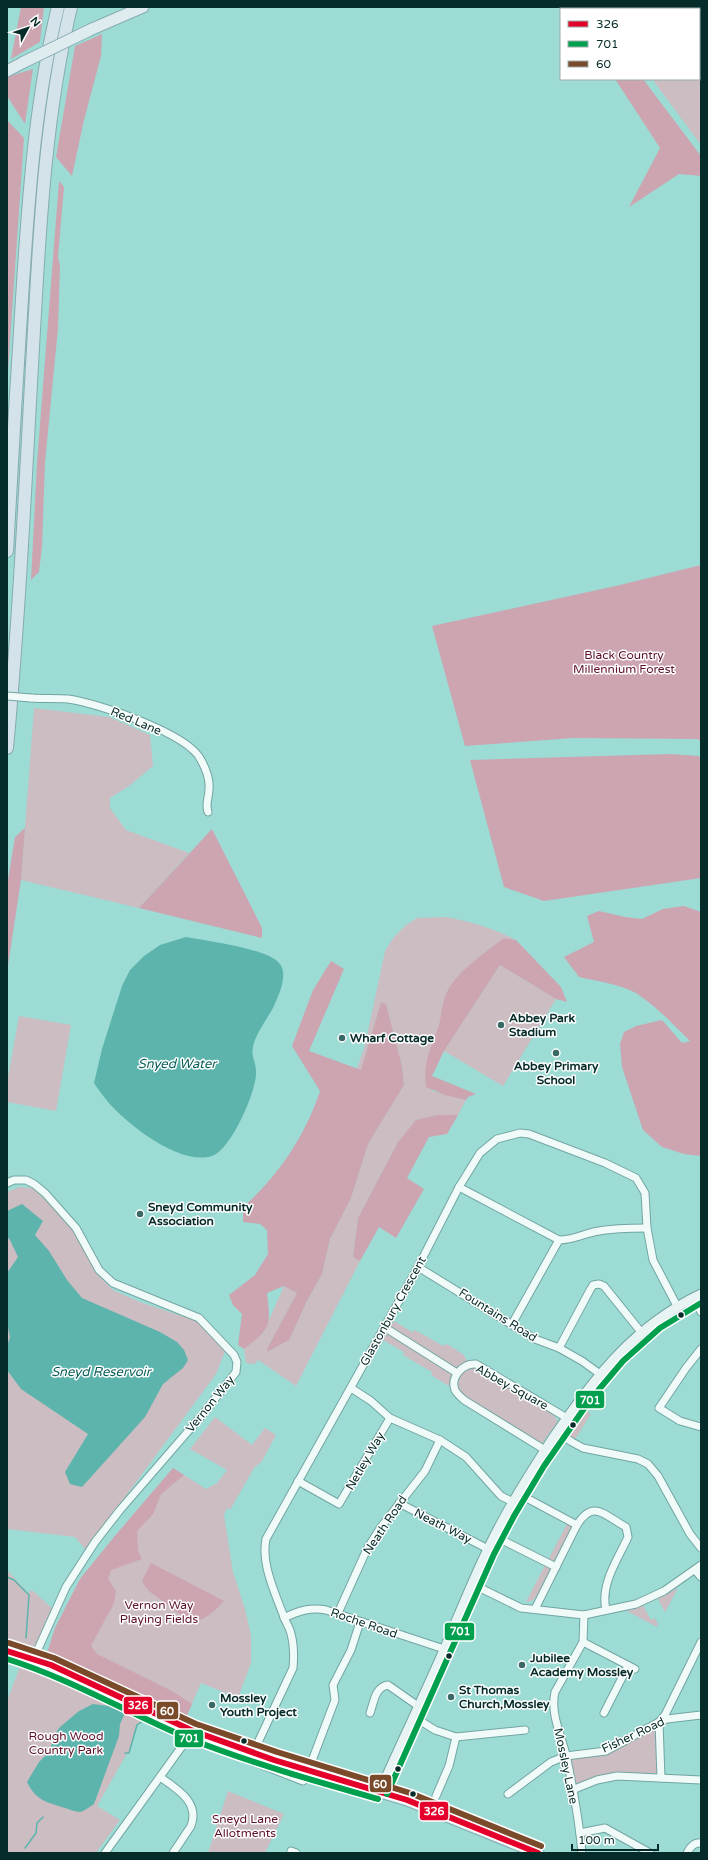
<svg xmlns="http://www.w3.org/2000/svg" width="708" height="1860" font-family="'Varela Round',sans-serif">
<rect width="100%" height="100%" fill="#9ddbd5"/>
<!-- green -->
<g fill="#cbbdc2">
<path d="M599,7H701V145L652,79H699V9H601Z"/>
<path d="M34,708L109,717L150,735L153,766L129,786L110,798V808L126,830L189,853L139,908L21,880Z"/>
<path d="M447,917C472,922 493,928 516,940L504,938L440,1025L428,1056L432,1091L466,1100L458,1115H437L416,1120L398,1142L358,1218L353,1257L360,1261L296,1386L258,1360L255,1364L246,1363L244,1349L263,1333L284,1286L297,1293L267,1349V1352L289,1340L307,1301L322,1274L330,1239L351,1198L368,1144L404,1085L402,1066L386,1005L381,1002L361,1070L357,1069L365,1045L385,951L394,937L406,925L417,918Z"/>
<path d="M500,965L556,999L503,1086L444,1051Z"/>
<path d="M19,1016L71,1025L56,1111L7,1102V1083Z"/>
<path d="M19,1187L32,1188L59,1212L77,1233L98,1275L113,1290L140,1302L199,1322L226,1349L216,1374L86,1550L75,1537L7,1529V1192Z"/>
<path d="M394,1321L412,1332L415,1330L443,1346L447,1344L464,1355L467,1361L456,1369L390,1327Z"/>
<path d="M387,1333L454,1373L449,1386L431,1375L432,1372L403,1355L404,1352L383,1340Z"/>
<path d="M475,1367L551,1412L558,1421L541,1445L465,1398C454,1386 456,1384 463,1369Z"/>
<path d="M581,1408L591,1414L575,1439L568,1435L567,1429Z"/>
<path d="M215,1417L252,1445L265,1428L276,1435L262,1461L254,1468L230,1510L227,1508L224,1515L233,1572L245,1609L251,1635V1663L238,1698L201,1683L185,1720L53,1658L48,1650L55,1628L80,1579L114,1537L173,1468L206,1489L217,1483L227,1470L190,1449Z"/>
<path d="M567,1524L573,1528L553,1562L548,1560Z"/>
<path d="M545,1565L550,1569L549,1573L535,1598L532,1601L526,1602Z"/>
<path d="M7,1570L28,1593L32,1590L53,1609L38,1645L34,1650L7,1645Z"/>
<path d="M678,1588L665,1612L658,1599Z"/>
<path d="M643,1605L651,1620L655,1618L658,1624L657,1627L627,1611Z"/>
<path d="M22,1661L53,1671L147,1714L143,1721L137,1725L129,1753L126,1755L97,1806L120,1820L96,1853H7V1701Z"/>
<path d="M649,1730L654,1731L657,1735L658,1770L656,1773H618L575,1786L569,1759L606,1754L628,1744Z"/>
<path d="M228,1791L284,1814L265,1853H208Z"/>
</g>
<!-- forest -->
<g fill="#cca5b1">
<path d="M21,7H44L40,42L11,59Z"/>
<path d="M102,34L101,56L84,120L72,176L56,157L75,46Z"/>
<path d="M33,69L25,124L7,96V77Z"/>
<path d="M615,79H643L701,156V176L679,174L629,207L660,148Z"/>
<path d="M8,121L24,138L7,385V129Z"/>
<path d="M59,181L64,187L58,257L60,266L58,328L45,462L42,547L39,572L31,580L37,463Z"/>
<path d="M701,565V742L698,739L574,738L465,746L432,626L620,585Z"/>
<path d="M670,754L699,756L701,761V878L544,901L504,887L470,760Z"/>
<path d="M25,828L21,880L7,972V886L15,837Z"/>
<path d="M212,829L262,928V938L139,908Z"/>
<path d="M684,906L701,912V1156L684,1154L662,1147L643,1130L622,1067L620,1044L624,1032L636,1026L662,1020L682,1043L690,1041C673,1024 656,1006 636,993C619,984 597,981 579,977L564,957L594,942L587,916L599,911L625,917L642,919L663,909Z"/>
<path d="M504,938L516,940L561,987L567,1002L556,999L500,965L444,1051L432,1076L476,1094L468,1097L466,1100L445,1095L426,1087C423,1064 429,1052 437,1031C442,1019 441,1004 447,992C457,971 486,952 504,938Z"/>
<path d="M331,961L344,969L309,1051L361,1070L381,1002L386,1004L402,1066L404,1085L368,1144L351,1198L330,1239L322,1274L307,1301L289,1340L267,1352V1349L297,1293L284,1286L267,1293C271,1326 271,1328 244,1349L238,1345L242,1314L233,1305L229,1295L255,1275L268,1254L267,1230L260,1224L243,1222V1207C278,1177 306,1134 320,1091L292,1046L313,990Z"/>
<path d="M437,1115H458L447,1134L429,1137L407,1178L424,1189L396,1238L379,1227L360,1261L353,1257L358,1218L398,1142L416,1120Z"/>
<path d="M173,1468L184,1475L161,1494L153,1514L137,1531L138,1551L142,1559L111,1570L108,1579L116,1591L114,1603L91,1646L97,1654L172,1691L192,1704L185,1720L53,1658L48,1650L55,1628L80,1579L114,1537Z"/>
<path d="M151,1563L224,1601C198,1629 191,1624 164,1602C154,1594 148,1593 142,1581Z"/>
</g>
<!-- water -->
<g fill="#5db4ad">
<path d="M186,937C206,941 266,948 279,963C289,973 279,995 274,1006C268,1018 258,1030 254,1043C250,1055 255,1059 256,1070C258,1089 231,1150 212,1156C180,1166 128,1125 108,1102C103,1096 98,1089 94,1083L102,1049L122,986L130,970L144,956L160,945Z"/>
<path d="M22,1204L43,1221L35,1235L49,1251L67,1280L82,1298L160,1332L177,1342L184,1350L188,1360L183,1368L163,1384L145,1417L82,1487L70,1484L65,1472L88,1434L21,1389L7,1370V1347L10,1337L7,1323V1273L18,1257L9,1238L7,1240V1211Z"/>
<path d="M93,1704L117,1707L125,1713L120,1724L119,1736L94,1804C89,1807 85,1811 80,1812C75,1812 69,1809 65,1808C47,1802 36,1801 27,1782L39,1762L50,1751L53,1738L59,1728L79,1711Z"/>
</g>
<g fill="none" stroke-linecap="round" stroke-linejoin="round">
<!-- stream -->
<g stroke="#5db4ad" stroke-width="1.5">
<path d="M7,1577L14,1580L29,1595L26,1638"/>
<path d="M125,1753H129L137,1725L143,1721L147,1714"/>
<path d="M25,1848L36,1833L37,1823L43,1817"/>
</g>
<defs>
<g id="street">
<path d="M31,698C43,699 56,698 68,699C97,703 188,733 201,760C206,769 210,778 209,789C209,798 205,803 208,812"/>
<path d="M7,1183L14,1180H26L34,1184L45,1193L76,1228L99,1270L113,1283L199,1318L234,1355L237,1362L236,1372L203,1414L120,1510L95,1542L66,1587L34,1658"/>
<path d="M459,1187L559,1240C574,1240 585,1233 599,1231C615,1228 631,1228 647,1228"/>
<path d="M418,1267L535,1339L559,1348L582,1361L600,1374"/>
<path d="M694,1298L701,1312"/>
<path d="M512,1324L559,1240"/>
<path d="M384,1327L457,1373"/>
<path d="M559,1348L590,1290L593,1285L599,1284L604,1286L641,1332"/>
<path d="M701,1349L686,1368L659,1408L680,1421L701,1427"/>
<path d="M351,1388L371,1401L390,1418L440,1440L466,1457L501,1496L513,1502"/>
<path d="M557,1432L572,1442L583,1448L638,1459L648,1464L658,1476L690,1534L701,1548"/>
<path d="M545,1450L464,1400C461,1397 457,1394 455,1390C450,1377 463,1363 476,1364L567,1418"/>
<path d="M298,1481L339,1504L390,1418"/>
<path d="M519,1494L577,1525"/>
<path d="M399,1503L488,1549"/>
<path d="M494,1536L556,1567"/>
<path d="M695,1570L701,1577"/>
<path d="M472,1584L521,1608L584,1615L636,1604L664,1591L701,1565"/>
<path d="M535,1609L577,1525C593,1499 604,1515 626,1527L628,1537C618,1559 600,1584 606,1610"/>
<path d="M338,1613L367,1549L381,1527L425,1471L440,1440"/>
<path d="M284,1618C298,1611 310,1607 326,1610L444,1649"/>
<path d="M583,1642L635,1669"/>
<path d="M370,1713C374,1702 375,1687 388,1685L418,1706"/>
<path d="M604,1713L628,1666"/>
<path d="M414,1717L435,1730L456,1737L525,1730"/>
<path d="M243,1750L244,1755L249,1760L303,1781"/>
<path d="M253,1753L293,1668C294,1657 294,1645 291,1634C290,1628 286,1623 284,1617C275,1593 261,1564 266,1539L418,1267L459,1187L480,1153L497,1139L520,1133L529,1134L605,1163L636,1178L645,1193L647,1228L653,1260L677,1306"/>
<path d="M313,1758L335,1700L333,1685L351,1650L360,1622"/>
<path d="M160,1777C177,1789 200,1802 191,1826L173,1853"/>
<path d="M661,1778L659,1722L665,1715L701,1642"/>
<path d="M572,1790L597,1780L617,1776L701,1780"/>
<path d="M508,1794L551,1762L566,1756L606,1751L659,1722L667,1719L701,1715"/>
<path d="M436,1796L449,1766L456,1737"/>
<path d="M580,1833L605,1828L650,1853"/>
<path d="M291,1851L296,1853"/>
<path d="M105,1853L193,1731"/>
<path d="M582,1853C579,1820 573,1787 566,1755C561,1735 550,1713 555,1692L583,1642L584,1615"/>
<path d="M687,1853C690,1847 694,1842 701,1843"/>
</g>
<path id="secondary" d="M380,1791C401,1744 423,1698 444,1650C460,1613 475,1574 494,1537C511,1503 532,1470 553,1438C594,1378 634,1326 701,1294"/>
<g id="primary">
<path d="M92,29L143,7"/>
<path d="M7,71L24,62"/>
<path d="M7,1651L51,1665L193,1731L274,1760L407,1800L538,1853"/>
</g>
<g id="highway">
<path d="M7,551C12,462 17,372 23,283C29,190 36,97 58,7"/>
<path d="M7,748C20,609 26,469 34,330C40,222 46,112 71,7"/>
</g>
</defs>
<!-- street casing -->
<use href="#street" stroke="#72a6a2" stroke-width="9"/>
<!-- secondary casing -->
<use href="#secondary" stroke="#72a6a2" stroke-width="11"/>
<!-- primary casing -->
<use href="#primary" stroke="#86acb0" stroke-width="13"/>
<!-- highway casing -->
<use href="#highway" stroke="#86acb0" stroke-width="14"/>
<!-- street -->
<use href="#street" stroke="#f0faf9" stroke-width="7"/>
<!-- secondary -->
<use href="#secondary" stroke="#e8f3f4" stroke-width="9"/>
<!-- primary -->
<use href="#primary" stroke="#deecef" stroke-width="11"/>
<!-- highway -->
<use href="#highway" stroke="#d3e3e9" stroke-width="12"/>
<defs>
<path id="street-bridge" d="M7,696L31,698"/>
<path id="primary-bridge" d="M24,62L92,29"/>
</defs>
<!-- street-bridge casing -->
<use href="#street-bridge" stroke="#72a6a2" stroke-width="9" stroke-linecap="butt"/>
<!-- primary-bridge casing -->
<use href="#primary-bridge" stroke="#86acb0" stroke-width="13" stroke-linecap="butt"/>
<!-- street-bridge -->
<use href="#street-bridge" stroke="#f0faf9" stroke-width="7"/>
<!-- primary-bridge -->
<use href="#primary-bridge" stroke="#deecef" stroke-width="11"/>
<defs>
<path id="bus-1" d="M7,1651L51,1665L193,1731L274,1760L407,1800L538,1853"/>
<g id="bus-2">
<path d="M7,1659C71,1679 128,1713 190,1739C251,1763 315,1781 378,1799"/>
<path d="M387,1794L494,1554L514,1516L544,1466L590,1400L623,1361L660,1328L701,1303"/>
</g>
<path id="bus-3" d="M9,1643L54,1658L196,1724L277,1752L410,1793L541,1846"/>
</defs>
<!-- bus-1 casing -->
<use href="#bus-1" stroke="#fff" stroke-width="9"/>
<!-- bus-2 casing -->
<use href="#bus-2" stroke="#fff" stroke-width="9"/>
<!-- bus-3 casing -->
<use href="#bus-3" stroke="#fff" stroke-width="9"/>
<!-- bus-1 -->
<use href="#bus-1" stroke="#e4002b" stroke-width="6"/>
<!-- bus-2 -->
<use href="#bus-2" stroke="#00a04f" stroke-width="6"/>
<!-- bus-3 -->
<use href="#bus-3" stroke="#7a4b2a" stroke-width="6"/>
</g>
<!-- markers -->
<g fill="#3a6965" stroke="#fff" stroke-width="1.5">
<circle cx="501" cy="1025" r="4"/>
<circle cx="342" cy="1038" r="4"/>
<circle cx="556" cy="1053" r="4"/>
<circle cx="140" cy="1214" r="4"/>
<circle cx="522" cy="1665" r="4"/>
<circle cx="451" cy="1697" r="4"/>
<circle cx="212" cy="1705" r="4"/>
</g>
<g fill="#052c29" stroke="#fff" stroke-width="1.5">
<circle cx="681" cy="1315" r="3.5"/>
<circle cx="573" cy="1425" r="3.5"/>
<circle cx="449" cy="1656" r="3.5"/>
<circle cx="244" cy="1741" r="3.5"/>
<circle cx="398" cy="1769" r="3.5"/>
<circle cx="413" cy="1794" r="3.5"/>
</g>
<g text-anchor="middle" stroke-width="3" stroke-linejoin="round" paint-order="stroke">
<!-- park labels -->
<g font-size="12" fill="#5d1028" stroke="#fff">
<text x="624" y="659">Black Country<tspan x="624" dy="14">Millennium Forest</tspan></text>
<text x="159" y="1609">Vernon Way<tspan x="159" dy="14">Playing Fields</tspan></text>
<text x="66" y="1740">Rough Wood<tspan x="66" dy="14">Country Park</tspan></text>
<text x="245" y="1823">Sneyd Lane<tspan x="245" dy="14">Allotments</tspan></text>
</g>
<!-- street labels -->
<g font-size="12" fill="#052c29" stroke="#fff">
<text transform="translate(136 721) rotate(23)" y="4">Red Lane</text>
<text transform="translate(393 1311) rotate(-61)" y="4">Glastonbury Crescent</text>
<text transform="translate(498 1315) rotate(32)" y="4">Fountains Road</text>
<text transform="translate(512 1387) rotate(29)" y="4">Abbey Square</text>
<text transform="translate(210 1404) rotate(-51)" y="4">Vernon Way</text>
<text transform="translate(365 1461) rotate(-60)" y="4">Netley Way</text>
<text transform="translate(385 1525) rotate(-56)" y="4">Neath Road</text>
<text transform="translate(443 1526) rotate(27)" y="4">Neath Way</text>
<text transform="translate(364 1623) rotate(19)" y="4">Roche Road</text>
<text transform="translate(633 1735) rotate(-25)" y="4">Fisher Road</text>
<text transform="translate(566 1766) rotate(78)" y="4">Mossley Lane</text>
</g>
<!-- poi labels -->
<g font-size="12" font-weight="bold" fill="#052c29" stroke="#fff" text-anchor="start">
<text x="509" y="1022">Abbey Park<tspan x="509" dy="14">Stadium</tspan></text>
<text x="350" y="1042">Wharf Cottage</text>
<text x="556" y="1070" text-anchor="middle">Abbey Primary<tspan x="556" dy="14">School</tspan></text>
<text x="148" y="1211">Sneyd Community<tspan x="148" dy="14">Association</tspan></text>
<text x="530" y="1662">Jubilee<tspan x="530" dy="14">Academy Mossley</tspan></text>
<text x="459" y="1694">St Thomas<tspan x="459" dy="14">Church,Mossley</tspan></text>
<text x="220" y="1702">Mossley<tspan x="220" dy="14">Youth Project</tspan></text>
</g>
<!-- water labels -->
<g font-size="13" font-style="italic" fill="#095e59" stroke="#fff">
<text x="177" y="1068">Snyed Water</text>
<text x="101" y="1376">Sneyd Reservoir</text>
</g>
</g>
<g stroke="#fff" stroke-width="1.5">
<rect x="575" y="1390" width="30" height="19" rx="4" fill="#00a04f"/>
<rect x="444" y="1622" width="31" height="19" rx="4" fill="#00a04f"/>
<rect x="123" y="1696" width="30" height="19" rx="4" fill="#e4002b"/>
<rect x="156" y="1701" width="23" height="19" rx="4" fill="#7a4b2a"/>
<rect x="174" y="1729" width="30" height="19" rx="4" fill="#00a04f"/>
<rect x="369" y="1774" width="23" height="19" rx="4" fill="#7a4b2a"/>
<rect x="419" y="1801" width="30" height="20" rx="4" fill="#e4002b"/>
</g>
<g font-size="11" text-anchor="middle" font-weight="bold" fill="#fff">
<text x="590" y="1404">701</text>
<text x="460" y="1635">701</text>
<text x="138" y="1709">326</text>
<text x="167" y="1715">60</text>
<text x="189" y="1742">701</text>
<text x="380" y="1788">60</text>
<text x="434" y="1815">326</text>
</g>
<!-- border -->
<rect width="708" height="1860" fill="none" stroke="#052c29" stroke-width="16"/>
<!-- legend -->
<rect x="560" y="8" width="140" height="72" fill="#ffffff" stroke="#9baba9"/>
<rect x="568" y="21" width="20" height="6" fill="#e4002b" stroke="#9baba9"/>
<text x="596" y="28" font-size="12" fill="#052c29">326</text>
<rect x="568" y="41" width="20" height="6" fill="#00a04f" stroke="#9baba9"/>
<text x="596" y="48" font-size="12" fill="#052c29">701</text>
<rect x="568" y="61" width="20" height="6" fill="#7a4b2a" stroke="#9baba9"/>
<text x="596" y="68" font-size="12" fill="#052c29">60</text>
<!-- north arrow -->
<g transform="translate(28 28) rotate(50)" stroke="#ffffff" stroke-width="3" paint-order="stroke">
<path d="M0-3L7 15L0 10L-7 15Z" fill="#052c29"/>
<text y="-6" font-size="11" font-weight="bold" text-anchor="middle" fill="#052c29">N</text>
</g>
<!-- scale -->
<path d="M572 1844v6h86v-6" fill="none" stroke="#052c29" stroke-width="2"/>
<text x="578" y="1844" font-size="12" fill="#052c29" stroke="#ffffff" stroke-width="3" paint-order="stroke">100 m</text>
</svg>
